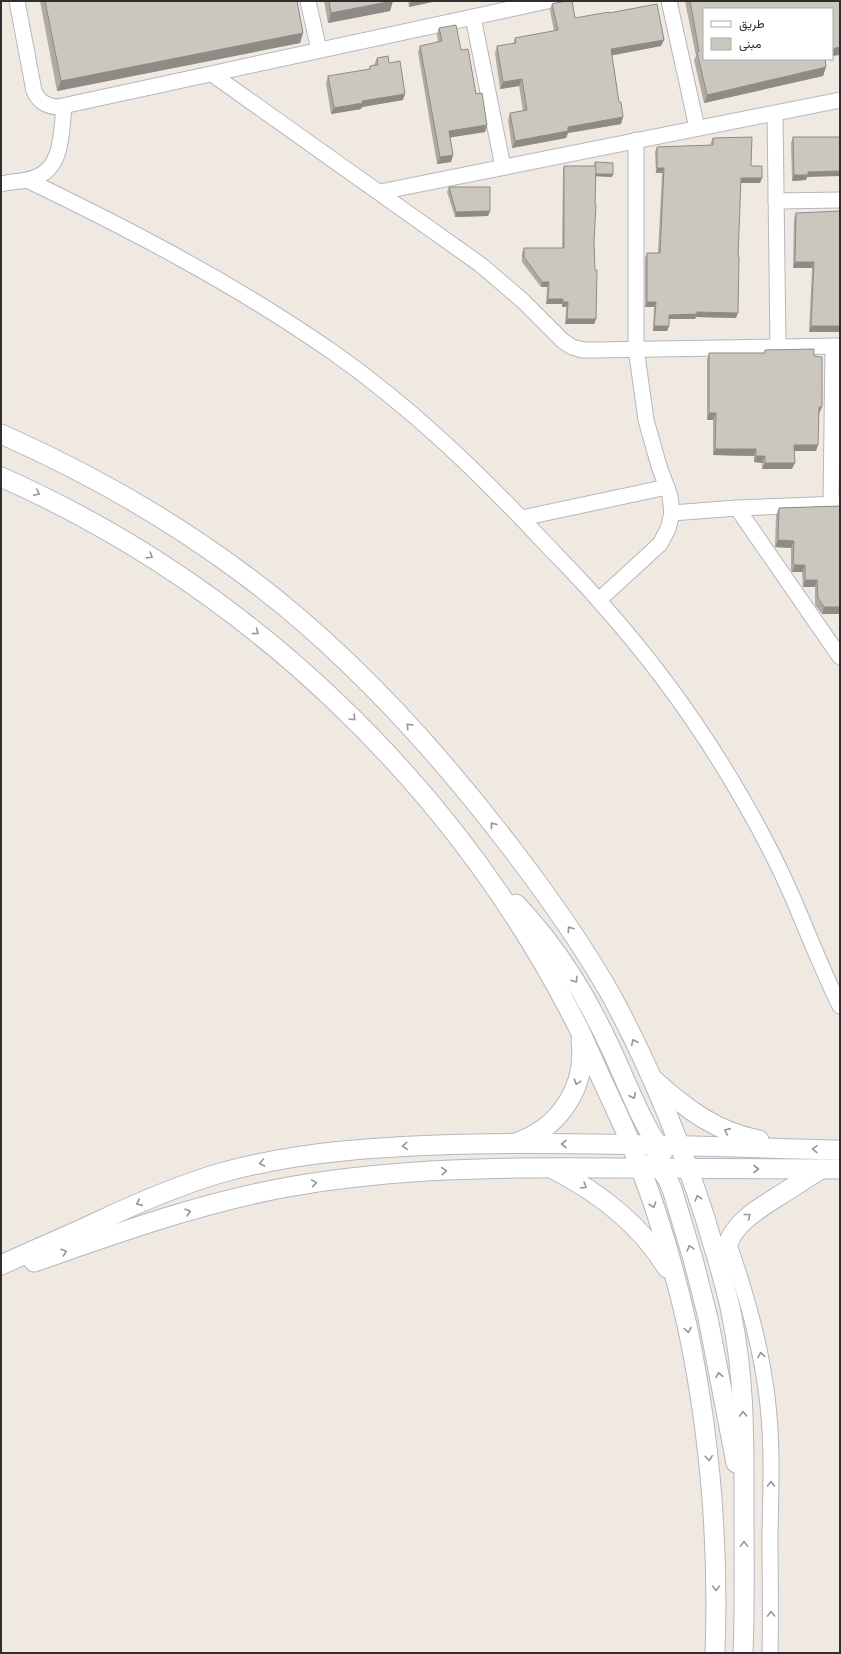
<svg xmlns="http://www.w3.org/2000/svg" width="841" height="1654" font-family="'Source Sans 3',Vazirmatn,sans-serif">
<rect width="100%" height="100%" fill="#efe9e1"/>
<g fill="none" stroke-linecap="round" stroke-linejoin="round">
<defs>
<g id="minor">
<path d="M17,1L34,91C39,102 46,106 58,107L547,1"/>
<path d="M308,1L319,50"/>
<path d="M669,1L697,128"/>
<path d="M473,17L503,167"/>
<path d="M212,74L481,265L523,301L563,341L572,347L583,350H596L840,346"/>
<path d="M775,114L778,346"/>
<path d="M27,180C133,231 238,286 334,353C412,408 478,472 543,541C562,561 582,581 600,602C654,662 703,730 743,800C761,831 778,864 792,896C808,933 822,970 840,1006"/>
<path d="M1,184C12,181 24,182 34,178C64,168 61,131 64,106"/>
<path d="M380,192L840,100"/>
<path d="M776,201L840,200"/>
<path d="M831,504L833,346"/>
<path d="M737,508L840,657"/>
<path d="M672,513L737,508L840,504"/>
<path d="M522,518L667,487"/>
<path d="M599,600L660,544L668,529L672,513L670,496L659,466L646,420L636,348V140"/>
<path d="M728,1242C745,1290 759,1338 766,1389C773,1437 771,1486 770,1534C770,1574 771,1613 770,1653"/>
</g>
<g id="tertiary">
<path d="M1,434C87,472 170,519 246,576C348,652 435,748 512,849C548,896 582,944 611,995C650,1067 681,1143 706,1221C715,1253 726,1284 732,1317C745,1380 744,1443 744,1507C744,1556 745,1605 743,1653"/>
<path d="M1,477C249,587 457,786 579,1029C587,1046 595,1065 603,1082C612,1102 622,1122 630,1142C655,1201 673,1263 687,1325C710,1433 719,1543 715,1653"/>
<path d="M516,904C559,950 586,995 612,1051C626,1081 643,1127 663,1152"/>
<path d="M654,1080C685,1108 716,1132 759,1140"/>
<path d="M518,1142C560,1127 587,1086 581,1041"/>
<path d="M654,1161L667,1178L672,1189L693,1259L708,1318L736,1463"/>
<path d="M553,1169C598,1192 640,1224 667,1268"/>
<path d="M34,1262C118,1233 205,1201 294,1186C398,1168 505,1167 610,1168C686,1169 763,1169 840,1169"/>
<path d="M1,1265C34,1250 67,1236 99,1221C140,1202 181,1184 224,1172C305,1150 390,1146 473,1144C595,1142 717,1147 840,1150"/>
<path d="M723,1270C723,1231 748,1215 777,1197C792,1188 806,1178 821,1169"/>
</g>
</defs>
<!-- minor casing -->
<use href="#minor" stroke="#b4b7c1" stroke-width="17"/>
<!-- tertiary casing -->
<use href="#tertiary" stroke="#b4b7c1" stroke-width="21"/>
<!-- minor -->
<use href="#minor" stroke="#fff" stroke-width="15"/>
<!-- tertiary -->
<use href="#tertiary" stroke="#fff" stroke-width="19"/>
</g>
<!-- wall -->
<g fill="#afaba4">
<path d="M40,1H297L303,33L300,43L57,91Z"/>
<path d="M324,1H393L390,11L328,23Z"/>
<path d="M408,1H437L409,7Z"/>
<path d="M685,1H840L832,9H704L826,67L823,76L704,103L694,60L696,56Z"/>
<path d="M552,4L575,18L609,13L661,46L612,55L619,102L623,117L621,124L568,133L566,138L512,148L508,120L510,113L523,111L519,86L500,89L495,53L497,46L513,44L515,38L554,31L550,10Z"/>
<path d="M439,28L461,50L487,125L485,132L450,137L453,155L451,162L437,164L418,52L420,46L438,42L437,34Z"/>
<path d="M377,58L389,63L403,100L362,107L361,109L331,114L326,83L328,76L368,70L370,66L374,65Z"/>
<path d="M793,137L807,177L806,180L792,181L791,143Z"/>
<path d="M713,138L751,166L762,178L760,183H740L736,318L696,317L695,319H669V326L667,331H653L654,307H645V258L647,253H658L662,173H656L655,152L657,147L711,145V142Z"/>
<path d="M595,162L613,174L612,177L595,176L594,242L596,319L594,324H565L566,307H562V304H546L547,287H541L522,262V253L524,248H562L563,170L564,166H594Z"/>
<path d="M449,187L490,211L488,216L455,217L447,192Z"/>
<path d="M796,213L840,332H809L812,268H793L794,218Z"/>
<path d="M765,350L814,356L819,414L816,451H794L792,469H762V463L754,462V456L713,455V420H707V359L709,353H764Z"/>
<path d="M840,506V614H822L815,605V587H803L802,572H792L791,570V548L775,547L776,515L779,508Z"/>
</g>
<!-- shaded-wall -->
<g fill="#8e8b86">
<path d="M393,1L390,11L328,23L331,13Z"/>
<path d="M411,1H437L409,7Z"/>
<path d="M303,33L300,43L57,91L61,81Z"/>
<path d="M664,40L661,46L609,56L611,49Z"/>
<path d="M840,47V55L832,56V49Z"/>
<path d="M826,67L823,76L704,103L707,95Z"/>
<path d="M522,79L519,86L500,89L503,82Z"/>
<path d="M405,94L403,100L362,107L361,109L331,114L334,108L362,101Z"/>
<path d="M623,117L621,124L568,133L566,138L512,148L515,141L568,127Z"/>
<path d="M487,125L485,132L447,138L449,131Z"/>
<path d="M453,155L451,162L437,164L440,157Z"/>
<path d="M657,168H664L662,173H656Z"/>
<path d="M840,171V176L807,177L806,180L792,181L794,175L808,172Z"/>
<path d="M595,174H613L612,177L594,176Z"/>
<path d="M741,178H762L760,183H739Z"/>
<path d="M490,211L488,216L455,217L456,212Z"/>
<path d="M795,262H814L812,268H793Z"/>
<path d="M542,282H549L547,287H541Z"/>
<path d="M548,299H563L562,304H546Z"/>
<path d="M563,302H568L566,307H562Z"/>
<path d="M647,302H656L654,307H645Z"/>
<path d="M697,312L738,313L736,318L696,317L695,319H668L669,315Z"/>
<path d="M567,319H596L594,324H565Z"/>
<path d="M654,326H669L667,331H653Z"/>
<path d="M811,326H840V332H809Z"/>
<path d="M819,407H822L819,414H816Z"/>
<path d="M709,413H716L713,420H707Z"/>
<path d="M794,445H818L816,451H792Z"/>
<path d="M715,449H756L754,456L713,455Z"/>
<path d="M756,456H765L762,463L754,462Z"/>
<path d="M765,463H795L792,469H762Z"/>
<path d="M778,540L794,541L791,548L775,547Z"/>
<path d="M795,565H805L802,572H792Z"/>
<path d="M805,580H817L815,587H803Z"/>
<path d="M824,607H840V614H822Z"/>
</g>
<!-- building -->
<g fill="#cbc7bf" stroke="#8e8b86">
<path d="M45,1H297L303,33L61,81Z"/>
<path d="M329,1H392L331,13Z"/>
<path d="M566,1H572L575,18L609,12V13L657,4L664,40L611,49L619,102H621L623,117L568,127V131L515,141L510,113L527,110L522,79L503,82L497,46L516,43L515,38L558,30L552,4Z"/>
<path d="M690,1H840V47L832,49V9H704V59H825L826,67L707,95L697,52L699,51Z"/>
<path d="M456,25L461,50L468,49L476,94L482,93L487,125L449,131L453,155L440,157L420,46L442,41L439,28Z"/>
<path d="M388,56L389,63L400,61L405,94L362,101L363,103L334,108L328,76L370,69V66L378,65L377,58Z"/>
<path d="M752,137L751,166H762V178H741L738,257H739L738,313L697,312V314L669,315V326H654L656,302H647V253H660L664,168H657V147L713,145V138Z"/>
<path d="M793,137H840V171L808,172V175H794Z"/>
<path d="M595,162L613,163V174H595Z"/>
<path d="M564,166H596L595,204H596L594,242L595,270H597L596,319H567L568,302H563V299H548L549,282H542L524,257V248H564Z"/>
<path d="M449,187H490V211L456,212Z"/>
<path d="M840,211V326H811L814,262H795L796,213Z"/>
<path d="M814,349V356L822,357V407H819L818,445H794L795,463H765V456H756V449H715L716,413H709V353H765V350Z"/>
<path d="M840,506V607H824L818,598L817,580H805V565H795L793,563L794,541L778,540L779,508Z"/>
</g>
<!-- one-way arrows -->
<defs><path id="oneway-chevron" d="M-2-3.5L2.5 0L-2 3.5" fill="none" stroke-width="1.6" stroke-linecap="round" stroke-linejoin="round"/></defs>
<g stroke="#969696">
<use href="#oneway-chevron" transform="translate(37 493) rotate(25)"/>
<use href="#oneway-chevron" transform="translate(150 556) rotate(32)"/>
<use href="#oneway-chevron" transform="translate(256 632) rotate(37)"/>
<use href="#oneway-chevron" transform="translate(353 718) rotate(45)"/>
<use href="#oneway-chevron" transform="translate(409 726) rotate(-133)"/>
<use href="#oneway-chevron" transform="translate(493 825) rotate(-128)"/>
<use href="#oneway-chevron" transform="translate(570 929) rotate(-124)"/>
<use href="#oneway-chevron" transform="translate(575 980) rotate(57)"/>
<use href="#oneway-chevron" transform="translate(634 1042) rotate(-116)"/>
<use href="#oneway-chevron" transform="translate(577 1082) rotate(107)"/>
<use href="#oneway-chevron" transform="translate(633 1096) rotate(65)"/>
<use href="#oneway-chevron" transform="translate(727 1131) rotate(-156)"/>
<use href="#oneway-chevron" transform="translate(564 1144) rotate(-180)"/>
<use href="#oneway-chevron" transform="translate(405 1146) rotate(176)"/>
<use href="#oneway-chevron" transform="translate(815 1149) rotate(-179)"/>
<use href="#oneway-chevron" transform="translate(262 1163) rotate(169)"/>
<use href="#oneway-chevron" transform="translate(756 1169)"/>
<use href="#oneway-chevron" transform="translate(444 1171) rotate(-3)"/>
<use href="#oneway-chevron" transform="translate(314 1183) rotate(-9)"/>
<use href="#oneway-chevron" transform="translate(584 1186) rotate(31)"/>
<use href="#oneway-chevron" transform="translate(698 1198) rotate(-107)"/>
<use href="#oneway-chevron" transform="translate(139 1203) rotate(156)"/>
<use href="#oneway-chevron" transform="translate(653 1205) rotate(71)"/>
<use href="#oneway-chevron" transform="translate(188 1212) rotate(-16)"/>
<use href="#oneway-chevron" transform="translate(748 1216) rotate(-39)"/>
<use href="#oneway-chevron" transform="translate(690 1248) rotate(-107)"/>
<use href="#oneway-chevron" transform="translate(64 1252) rotate(-19)"/>
<use href="#oneway-chevron" transform="translate(688 1330) rotate(79)"/>
<use href="#oneway-chevron" transform="translate(761 1355) rotate(-100)"/>
<use href="#oneway-chevron" transform="translate(719 1375) rotate(-101)"/>
<use href="#oneway-chevron" transform="translate(743 1414) rotate(-92)"/>
<use href="#oneway-chevron" transform="translate(709 1458) rotate(83)"/>
<use href="#oneway-chevron" transform="translate(771 1484) rotate(-89)"/>
<use href="#oneway-chevron" transform="translate(744 1544) rotate(-90)"/>
<use href="#oneway-chevron" transform="translate(716 1588) rotate(90)"/>
<use href="#oneway-chevron" transform="translate(771 1614) rotate(-90)"/>
</g>
<!-- border -->
<rect width="841" height="1654" fill="none" stroke="#2e2e2e" stroke-width="4"/>
<!-- legend -->
<rect x="703" y="8" width="130" height="52" fill="#ffffff" stroke="#ababab"/>
<rect x="711" y="21" width="20" height="6" fill="#ffffff" stroke="#ababab"/>
<text x="739" y="28" font-size="12" fill="#2e2e2e">طريق</text>
<rect x="711" y="38" width="20" height="12" fill="#cbc7bf" stroke="#ababab"/>
<text x="739" y="48" font-size="12" fill="#2e2e2e">مبنى</text>
</svg>
